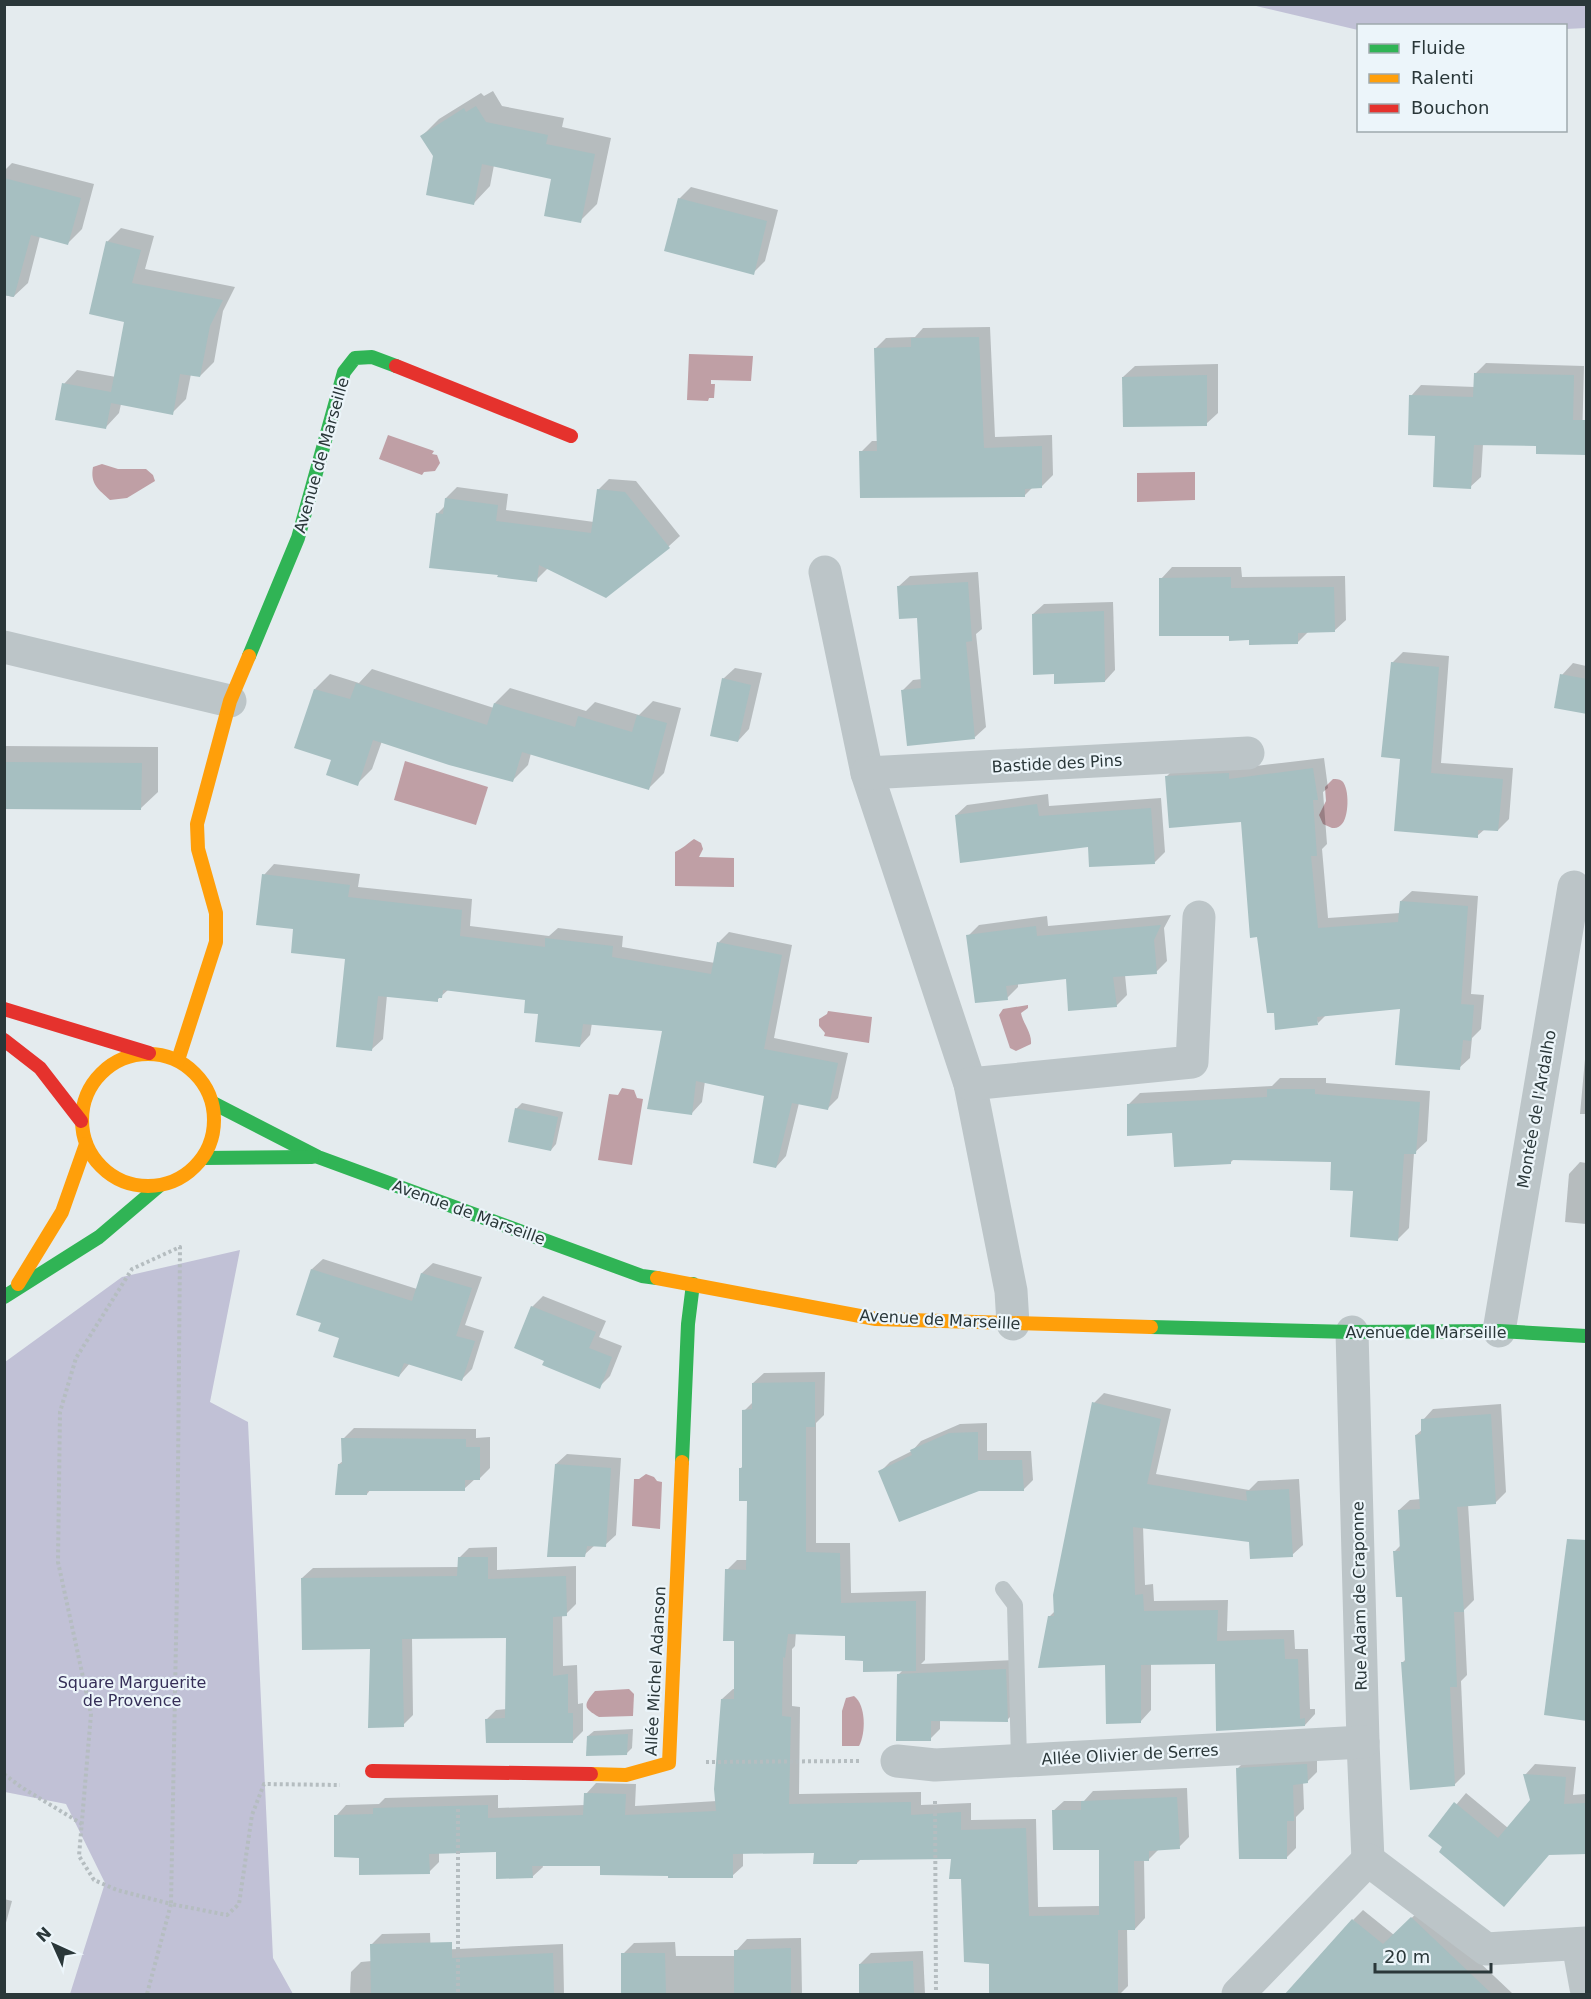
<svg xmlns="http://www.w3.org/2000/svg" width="1591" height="1999" font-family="'DejaVu Sans',sans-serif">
<rect width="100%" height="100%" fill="#e4ebee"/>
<!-- green -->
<g fill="#c1c1d6">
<path d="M1252,5H1586V28L1566,29V26H1358V30Z"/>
<path d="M240,1250L210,1402L248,1422L273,1958L293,1994H70L105,1883L66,1804L5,1792V1362L122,1277Z"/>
</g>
<!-- water -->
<g fill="#bf9fa5">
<path d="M689,354L753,356L751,381L711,380V384H715L714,398H709L708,401L687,400Z"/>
<path d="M388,435L434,451L432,454L437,455L440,463L435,471L424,472L422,475L379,459Z"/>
<path d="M102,464L118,469H146L153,475L155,481L127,498L110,500C98,489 90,484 93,467Z"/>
<path d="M1195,472V500L1137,502V473Z"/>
<path d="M405,761L488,787L476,825L394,800Z"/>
<path d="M1333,779C1336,779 1339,779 1342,781C1350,788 1349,819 1341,825C1338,828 1335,828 1332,828L1323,824L1319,815L1326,801L1325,787Z"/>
<path d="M694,839L701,843L703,849L699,857L734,858V887L675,886V852C683,848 687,844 694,839Z"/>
<path d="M1028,1005V1008L1021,1013C1023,1024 1032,1032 1031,1044L1016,1051L1010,1048L999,1015L1003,1009Z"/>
<path d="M828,1011L872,1017L869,1043L824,1036L825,1033L819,1026V1019L827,1014Z"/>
<path d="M622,1088L634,1090L637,1098L643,1099L632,1165L598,1160L609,1094L618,1095Z"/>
<path d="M646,1474L654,1477L657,1481L662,1482L660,1529L632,1526L634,1479H639Z"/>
<path d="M629,1689L634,1694L633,1716L599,1717C583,1708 583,1705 595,1691Z"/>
<path d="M854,1696C866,1705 866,1733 859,1746H842V1711L846,1698Z"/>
</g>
<!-- shadow -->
<g fill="#0003">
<path d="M493,91L502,106L564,118L562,127L611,138L597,204L580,221L552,178L494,165L490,186L474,203L434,155L422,136L439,119L481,93L484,96Z"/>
<path d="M12,163L94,184L82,229L68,243L40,236L28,283L13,297L4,295V171Z"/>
<path d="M691,187L778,210L765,261L753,273L679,199Z"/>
<path d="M121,228L154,236L145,269L235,287L223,311L214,362L200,376L191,374L186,399L172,413L121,404L119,413L106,427L64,384L77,370L116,377L126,321L107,242Z"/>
<path d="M990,327L995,437L1052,435L1053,475L1042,486L1033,487L1025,495L861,452L872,441H879L875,349L886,338L915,337L923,328Z"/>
<path d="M1486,363L1584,366L1582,443L1483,444L1481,477L1470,487L1411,396L1421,385L1475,387V374Z"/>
<path d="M1218,364V413L1206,424L1123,377L1135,366Z"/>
<path d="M609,479L636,481L680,536L669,546L606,596L548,568L536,580L499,574L437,514L445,506L446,498L457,487L508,494L506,510L594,522L598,490Z"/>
<path d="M1172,567H1241L1242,577L1345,576L1346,620L1334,631H1309L1297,643L1231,634L1161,579Z"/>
<path d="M978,572L982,629L976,634L986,727L975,737L902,691L913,680L922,679L918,616L899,586L910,576Z"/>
<path d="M1113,602L1115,670L1105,681L1056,673L1033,614L1044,604Z"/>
<path d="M1403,652L1449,656L1441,763L1513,768L1509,819L1498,830L1485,829L1477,836L1402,757L1392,663Z"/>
<path d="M1573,663L1586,666V712L1562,675Z"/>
<path d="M735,668L762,673L749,729L738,741L723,679Z"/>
<path d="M372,669L494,708L495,703L510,688L586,711L595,702L639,715L653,701L681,708L664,773L649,788L531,753L528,765L513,780L382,741L372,769L357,784L333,759L315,689L330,674L359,683Z"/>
<path d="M4,746L158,747V792L141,808H4Z"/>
<path d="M1324,758L1328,788L1323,792L1327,844L1322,849L1328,918L1400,913L1401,901L1412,891L1478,896L1471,994L1484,995L1481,1029L1472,1038L1470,1058L1459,1068L1401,1008L1327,1014L1318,1023L1242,821L1166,777L1177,766L1239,768Z"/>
<path d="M1048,794L1049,806L1161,798L1165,852L1155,862L1089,845L956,815L967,805Z"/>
<path d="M274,864L360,874L358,887L472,899L470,926L549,936L558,928L623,936L622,947L715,963L719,942L729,932L792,945L774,1038L848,1053L838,1098L828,1108L799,1103L786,1156L776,1167L766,1095L705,1081L702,1102L692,1113L663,1030L592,1023L590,1035L580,1046L539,1013L527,999L449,989L437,1000L387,995L383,1039L372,1049L347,957L295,928L264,875Z"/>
<path d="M1171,915L1164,928L1167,961L1156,972L1125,975L1127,995L1116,1006L1067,977L1018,983V987L1007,998L968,936L979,925L1047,916L1048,926Z"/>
<path d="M1586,1048V1114H1580Z"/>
<path d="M1280,1078H1326V1083L1430,1091L1427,1141L1414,1153L1409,1228L1397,1240L1355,1190L1332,1160L1234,1159L1230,1163L1128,1105L1140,1093L1272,1086Z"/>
<path d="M522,1103L563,1112L556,1144L551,1150L516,1109Z"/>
<path d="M1580,1162L1586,1163V1224L1565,1222L1569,1174Z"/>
<path d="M323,1259L417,1289L422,1273L433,1263L482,1277L465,1325L484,1331L472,1369L462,1379L410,1363L399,1376L340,1337L323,1322L312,1269Z"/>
<path d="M543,1296L606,1321L599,1337L622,1346L610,1376L599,1387L546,1360L532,1307Z"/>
<path d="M825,1372L824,1415L816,1423V1543H850L851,1593L926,1591L925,1660L921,1664L1015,1660L1017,1710L1007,1720L940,1719V1729L930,1739L898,1675L903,1670L864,1659L846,1635L796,1632L795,1646L792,1649V1706L800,1707L799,1794L921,1792V1805L971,1803V1820L1036,1819L1038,1907L1100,1906L1101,1848L1053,1811L1064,1801H1084L1093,1791L1187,1788L1189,1837L1179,1847L1159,1849L1149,1859H1144L1145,1918L1135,1929L1127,1928L1128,1986L1120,1994H991V1963L963,1877L952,1857L861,1859L857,1863L815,1851L743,1852V1866L732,1876L670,1875L601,1864H542L543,1867L532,1877L498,1851L439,1852V1862L429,1872L361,1856L336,1816L346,1805L379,1804L385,1798L498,1795V1808L585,1805L586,1794L596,1783L636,1784L635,1806L717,1801L722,1699L733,1689H736V1639L727,1570L737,1560H747L748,1500L741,1468L744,1465V1411L754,1401L753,1383L764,1373Z"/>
<path d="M1104,1393L1171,1409L1156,1474L1249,1490L1258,1481L1299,1479L1303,1545L1292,1555L1250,1541L1143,1526L1145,1585L1153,1584L1154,1601L1228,1600L1227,1631L1294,1630L1295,1649H1308L1310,1709H1315V1714L1305,1725L1216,1663L1151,1664V1710L1141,1721L1106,1664L1050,1616L1055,1611L1094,1403Z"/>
<path d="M1501,1404L1506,1492L1495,1503L1468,1504L1474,1600L1464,1610L1467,1675L1461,1681L1465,1774L1454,1785L1402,1663L1407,1658L1404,1595L1394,1552L1402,1544L1399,1510L1410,1500L1421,1499L1416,1435L1423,1429V1420L1433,1409Z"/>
<path d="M987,1423V1451H1031L1033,1480L1023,1490L880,1472L890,1462L912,1451L921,1441L960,1424Z"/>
<path d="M354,1428L476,1429V1438L490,1437V1468L479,1479H475L464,1489H371L367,1494L339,1464L343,1461V1439Z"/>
<path d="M567,1454L621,1458L616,1535L605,1545H595L584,1555L556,1464Z"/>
<path d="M497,1547V1570L576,1566V1604L566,1614H562L563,1666L577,1665L578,1704L583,1703V1731L573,1741L486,1720L496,1710L507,1709V1637L412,1638L413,1715L403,1725L371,1648L302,1578L313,1568L459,1567V1558L469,1548Z"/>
<path d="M633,1729L632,1748L626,1754L588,1736L594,1731Z"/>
<path d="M1317,1754V1772L1307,1782H1303L1304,1809L1296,1817V1848L1286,1858L1238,1768L1248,1758Z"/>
<path d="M1535,1764L1576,1767L1573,1795L1586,1794V1852L1444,1847L1430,1836L1466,1793L1508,1828L1532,1800L1525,1775Z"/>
<path d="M4,1899L12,1901L4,1930Z"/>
<path d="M1422,1908L1513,1994H1430L1353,1920L1363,1910L1394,1935Z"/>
<path d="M430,1933L431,1956L437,1950L563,1944L564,1994H350L351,1972L361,1962L372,1961L371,1945L382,1934Z"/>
<path d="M801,1938L802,1994H622L623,1954L634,1943L675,1942L676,1956H736V1951L747,1939Z"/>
<path d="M923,1951L925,1994H860V1964L871,1953Z"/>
</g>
<!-- building -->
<g fill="#a6bfc1">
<path d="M476,106L486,122L548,135L546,144L595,154L581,223L544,216L551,179L482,164L474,205L426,195L433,156L420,136L464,108L466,112Z"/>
<path d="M4,178L81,198L68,245L31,235L14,297L4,295Z"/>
<path d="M678,198L767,221L754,275L664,251Z"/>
<path d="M106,241L141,250L132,283L223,300L210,326L200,377L180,374L173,415L111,403L106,429L55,420L62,383L111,392L124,322L89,314Z"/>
<path d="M979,337L984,448L1042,446V488L1025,489V497L860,498L859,451H877L874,348L911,347V338Z"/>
<path d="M1474,373L1574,375L1573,420H1587V455L1536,454V446L1474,445L1471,489L1433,487L1435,436L1408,435L1409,395L1473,397Z"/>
<path d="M1207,375V426L1123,427L1122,377Z"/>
<path d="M597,489L625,492L670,548L606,598L539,565L537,582L497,577L498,575L429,568L436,513L443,514L445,498L498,505L496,521L591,533Z"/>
<path d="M1231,577V588L1334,587L1335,632L1298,633V644L1249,645V640L1229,641V636H1159V578Z"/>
<path d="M968,582L972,641L966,642L975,739L907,746L901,690L921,688L917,618L899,619L897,586Z"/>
<path d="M1104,611L1105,682L1054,684V674L1033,675L1032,614Z"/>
<path d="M1391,662L1439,667L1431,773L1503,779L1498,831L1478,830V838L1394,831L1400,759L1381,757Z"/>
<path d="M1560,674L1587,679V714L1554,708Z"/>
<path d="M722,678L751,685L738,742L710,736Z"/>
<path d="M356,683L487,725L494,703L575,727L578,716L632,732L637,715L667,723L649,790L522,752L513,782L449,765L373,740L358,786L326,775L331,760L294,748L314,689L350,699Z"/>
<path d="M4,762L142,763L141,810L4,809Z"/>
<path d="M1313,768L1318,800H1313L1317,856H1311L1318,928L1398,922L1400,901L1468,906L1461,1004L1474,1005L1471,1041L1463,1040L1460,1070L1395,1065L1400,1009L1317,1017L1318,1025L1275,1030L1274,1013H1267L1257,937L1250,938L1241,822L1169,828L1165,776L1229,773V779Z"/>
<path d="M1037,804L1039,816L1151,808L1155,864L1089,867L1088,847L960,863L955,815Z"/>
<path d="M262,874L350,885L348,897L462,910L460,936L545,947V938L613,946L612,957L711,974L717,942L782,955L764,1049L838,1063L828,1110L792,1103L776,1168L753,1163L764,1096L696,1081L692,1115L647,1109L662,1031L583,1024L580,1047L535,1042L538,1014L524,1013L525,1000L443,990L442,998H438V1002L378,996L372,1051L336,1047L345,959L291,953L293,929L256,925Z"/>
<path d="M1161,925L1154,940L1157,974L1113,977L1117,1007L1068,1011L1066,979L1006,986L1008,1000L975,1003L966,935L1036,926L1037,936Z"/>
<path d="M1267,1089H1315V1094L1420,1102L1416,1154H1404L1398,1241L1350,1237L1353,1191L1330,1190L1331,1162L1231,1160V1164L1174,1167L1172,1133L1127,1136V1104L1267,1097Z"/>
<path d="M515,1108L558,1117L551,1151L508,1142Z"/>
<path d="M311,1269L412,1301L421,1273L472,1288L456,1336L475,1341L462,1381L404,1363L399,1377L333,1357L339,1338L318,1331L321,1323L296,1315Z"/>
<path d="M531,1306L596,1332L589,1348L612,1357L600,1389L542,1365L544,1361L514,1348Z"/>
<path d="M815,1382V1427H806V1552L840,1553L841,1603L916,1601V1671L863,1672V1661L845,1660V1636L788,1634L785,1658L783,1657L782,1716L791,1717L789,1804L911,1802V1815L961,1812V1830L1026,1828L1029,1916L1099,1915V1850H1053L1052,1810H1081V1801L1177,1797L1180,1849L1149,1851V1861H1134L1135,1930H1118V1995H989V1964L964,1962L961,1879H949L951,1859L857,1860V1864H813L814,1853L733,1854V1878H668V1876L600,1875V1866H532L533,1878L496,1879V1852L429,1854L430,1874L359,1875V1858L334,1857V1815L373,1814V1808L488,1805V1818L583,1815L584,1793L626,1794L625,1815L716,1811L714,1789L721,1699H734V1641H723L725,1569L746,1570L747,1501H739V1468H742V1410L752,1409V1383Z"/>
<path d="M1092,1402L1161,1419L1147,1484L1247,1501L1246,1491L1289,1489L1293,1557L1250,1559L1249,1542L1133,1527L1135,1595L1143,1594L1144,1611L1218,1610L1217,1641L1284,1639L1285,1659H1298L1300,1719L1305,1718V1726L1216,1731L1215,1664L1141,1665V1723L1106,1724L1105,1665L1038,1668L1048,1616H1054L1053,1595Z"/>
<path d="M1491,1414L1496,1504L1457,1507L1464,1612H1454L1457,1687H1450L1455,1786L1410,1790L1401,1662H1405L1402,1597H1396L1393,1551H1400L1398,1510L1420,1509L1415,1435L1421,1434V1419Z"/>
<path d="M978,1432V1460H1022L1024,1491H979L899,1522L878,1471L912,1455L910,1450L949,1433Z"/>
<path d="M341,1438L466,1439V1447H480V1480H465V1491H367V1495H335L338,1464H342Z"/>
<path d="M555,1464L611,1468L606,1547L587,1546L585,1557H547Z"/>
<path d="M1567,1539L1587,1540V1721L1544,1715Z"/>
<path d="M458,1557H488V1579L566,1576L567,1616L553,1617V1676L568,1674V1713H573V1743H486L485,1719L505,1718L506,1638L402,1639L404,1727L368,1728L370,1649L302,1650L301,1578L457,1576Z"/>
<path d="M1006,1669L1008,1722L931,1721V1741H896L897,1674Z"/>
<path d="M628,1734L627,1755L586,1756L587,1736Z"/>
<path d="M1307,1764L1308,1783L1293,1785L1294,1821H1287V1859H1239L1236,1768Z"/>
<path d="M1523,1774L1566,1777L1564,1804L1587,1803V1854L1549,1855L1504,1907L1439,1852L1442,1847L1428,1836L1454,1802L1498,1838L1530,1800Z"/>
<path d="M1411,1917L1493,1995H1284L1352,1919L1383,1944Z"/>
<path d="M452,1942V1958L553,1953L554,1995H371L370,1944Z"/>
<path d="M791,1948V1995H734V1950Z"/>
<path d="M621,1953H665L666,1995H621Z"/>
<path d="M913,1961L914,1995H859V1964Z"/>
</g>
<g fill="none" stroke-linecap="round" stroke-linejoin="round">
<!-- path -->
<g stroke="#b5bdc0" stroke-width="4" stroke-dasharray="3 3" stroke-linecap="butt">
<path d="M706,1762L860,1761"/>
<path d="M4,1774L21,1787L82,1824"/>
<path d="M935,1801L936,1994"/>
<path d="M458,1809V1994"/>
<path d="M147,1994L171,1904L117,1890L94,1880L79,1856L91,1714L58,1562L60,1412L76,1358L132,1269L180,1247L177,1588L171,1904L227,1915L239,1904L252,1815L264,1784L340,1785"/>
</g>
<!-- lane -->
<path stroke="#bcc5c8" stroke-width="16" d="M1003,1589L1015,1605L1019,1760"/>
<!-- street -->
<g stroke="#bcc5c8" stroke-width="33">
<path d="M825,572L867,773L970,1084L1011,1291L1013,1324"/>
<path d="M4,647L230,701"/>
<path d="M867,773L1248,753"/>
<path d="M970,1084L1192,1062L1199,917"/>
<path d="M1499,1331L1574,887"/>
<path d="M1352,1332L1363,1742L1368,1860"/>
<path d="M897,1761L935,1765L1363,1742"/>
<path d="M1578,1944L1586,1988"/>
<path d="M1238,1994L1368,1860L1486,1949L1586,1943"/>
</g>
<!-- fast -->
<g stroke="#30b455" stroke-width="14">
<path d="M249,656L298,538L344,372L355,358L372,357L396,366"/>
<path d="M213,1103L318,1157L642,1276L657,1278"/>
<path d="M203,1158L312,1157"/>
<path d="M4,1297L99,1237L159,1186"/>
<path d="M1151,1327L1352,1332L1499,1331L1586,1336"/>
<path d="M682,1462L688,1324L693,1284"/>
</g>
<!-- slow -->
<g stroke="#ff9f0a" stroke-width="14">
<circle cx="148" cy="1120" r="66"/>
<path d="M178,1060L216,942V913L198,849L197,824L230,701L249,656"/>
<path d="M657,1278L876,1319L1151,1327"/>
<path d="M18,1284L62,1212L86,1144"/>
<path d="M591,1774L626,1775L669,1763L682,1462"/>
</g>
<!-- jam -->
<g stroke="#e5322d" stroke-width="14">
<path d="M396,366L571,436"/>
<path d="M4,1009L149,1053"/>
<path d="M4,1040L40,1068L81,1121"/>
<path d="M372,1771L591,1774"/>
</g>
</g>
<g text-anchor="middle" stroke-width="4.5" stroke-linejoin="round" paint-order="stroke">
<!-- street labels -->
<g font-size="16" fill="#2a3739" stroke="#ecf5fa">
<text transform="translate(321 455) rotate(-74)" y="6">Avenue de Marseille</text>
<text transform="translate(1057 763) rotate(-3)" y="6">Bastide des Pins</text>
<text transform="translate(1536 1109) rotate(-80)" y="6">Montée de l'Ardalho</text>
<text transform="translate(469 1212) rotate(20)" y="6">Avenue de Marseille</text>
<text transform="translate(940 1319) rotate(3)" y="6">Avenue de Marseille</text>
<text x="1426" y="1338">Avenue de Marseille</text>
<text transform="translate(1359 1596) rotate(-91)" y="6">Rue Adam de Craponne</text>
<text transform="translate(655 1671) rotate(-87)" y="6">Allée Michel Adanson</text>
<text transform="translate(1130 1754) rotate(-3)" y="6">Allée Olivier de Serres</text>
</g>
<!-- park labels -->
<g font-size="16" fill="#352e57" stroke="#ecf5fa">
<text x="132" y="1688">Square Marguerite<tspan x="132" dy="18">de Provence</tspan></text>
</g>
</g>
<!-- border -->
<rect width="1591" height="1999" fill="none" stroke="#2a3739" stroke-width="12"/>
<!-- legend -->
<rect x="1357" y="24" width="210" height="108" fill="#ecf5fa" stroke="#9ea9ad" stroke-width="1.5"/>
<rect x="1369" y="44" width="30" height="9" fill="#30b455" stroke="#9ea9ad" stroke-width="1.5"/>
<text x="1411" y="54" font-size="18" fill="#2a3739">Fluide</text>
<rect x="1369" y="74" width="30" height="9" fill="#ff9f0a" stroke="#9ea9ad" stroke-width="1.5"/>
<text x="1411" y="84" font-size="18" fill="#2a3739">Ralenti</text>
<rect x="1369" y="104" width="30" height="9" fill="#e5322d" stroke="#9ea9ad" stroke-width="1.5"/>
<text x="1411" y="114" font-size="18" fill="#2a3739">Bouchon</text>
<!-- north arrow -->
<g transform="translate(54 1945) rotate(315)" stroke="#ecf5fa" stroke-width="4.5" paint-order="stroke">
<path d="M0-4.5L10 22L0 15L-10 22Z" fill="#2a3739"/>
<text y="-9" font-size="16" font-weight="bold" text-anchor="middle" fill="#2a3739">N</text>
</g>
<!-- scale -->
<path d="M1375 1963v9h116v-9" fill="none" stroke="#2a3739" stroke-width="3"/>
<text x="1384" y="1963" font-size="18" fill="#2a3739" stroke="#ecf5fa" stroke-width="4.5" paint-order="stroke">20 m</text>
</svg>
